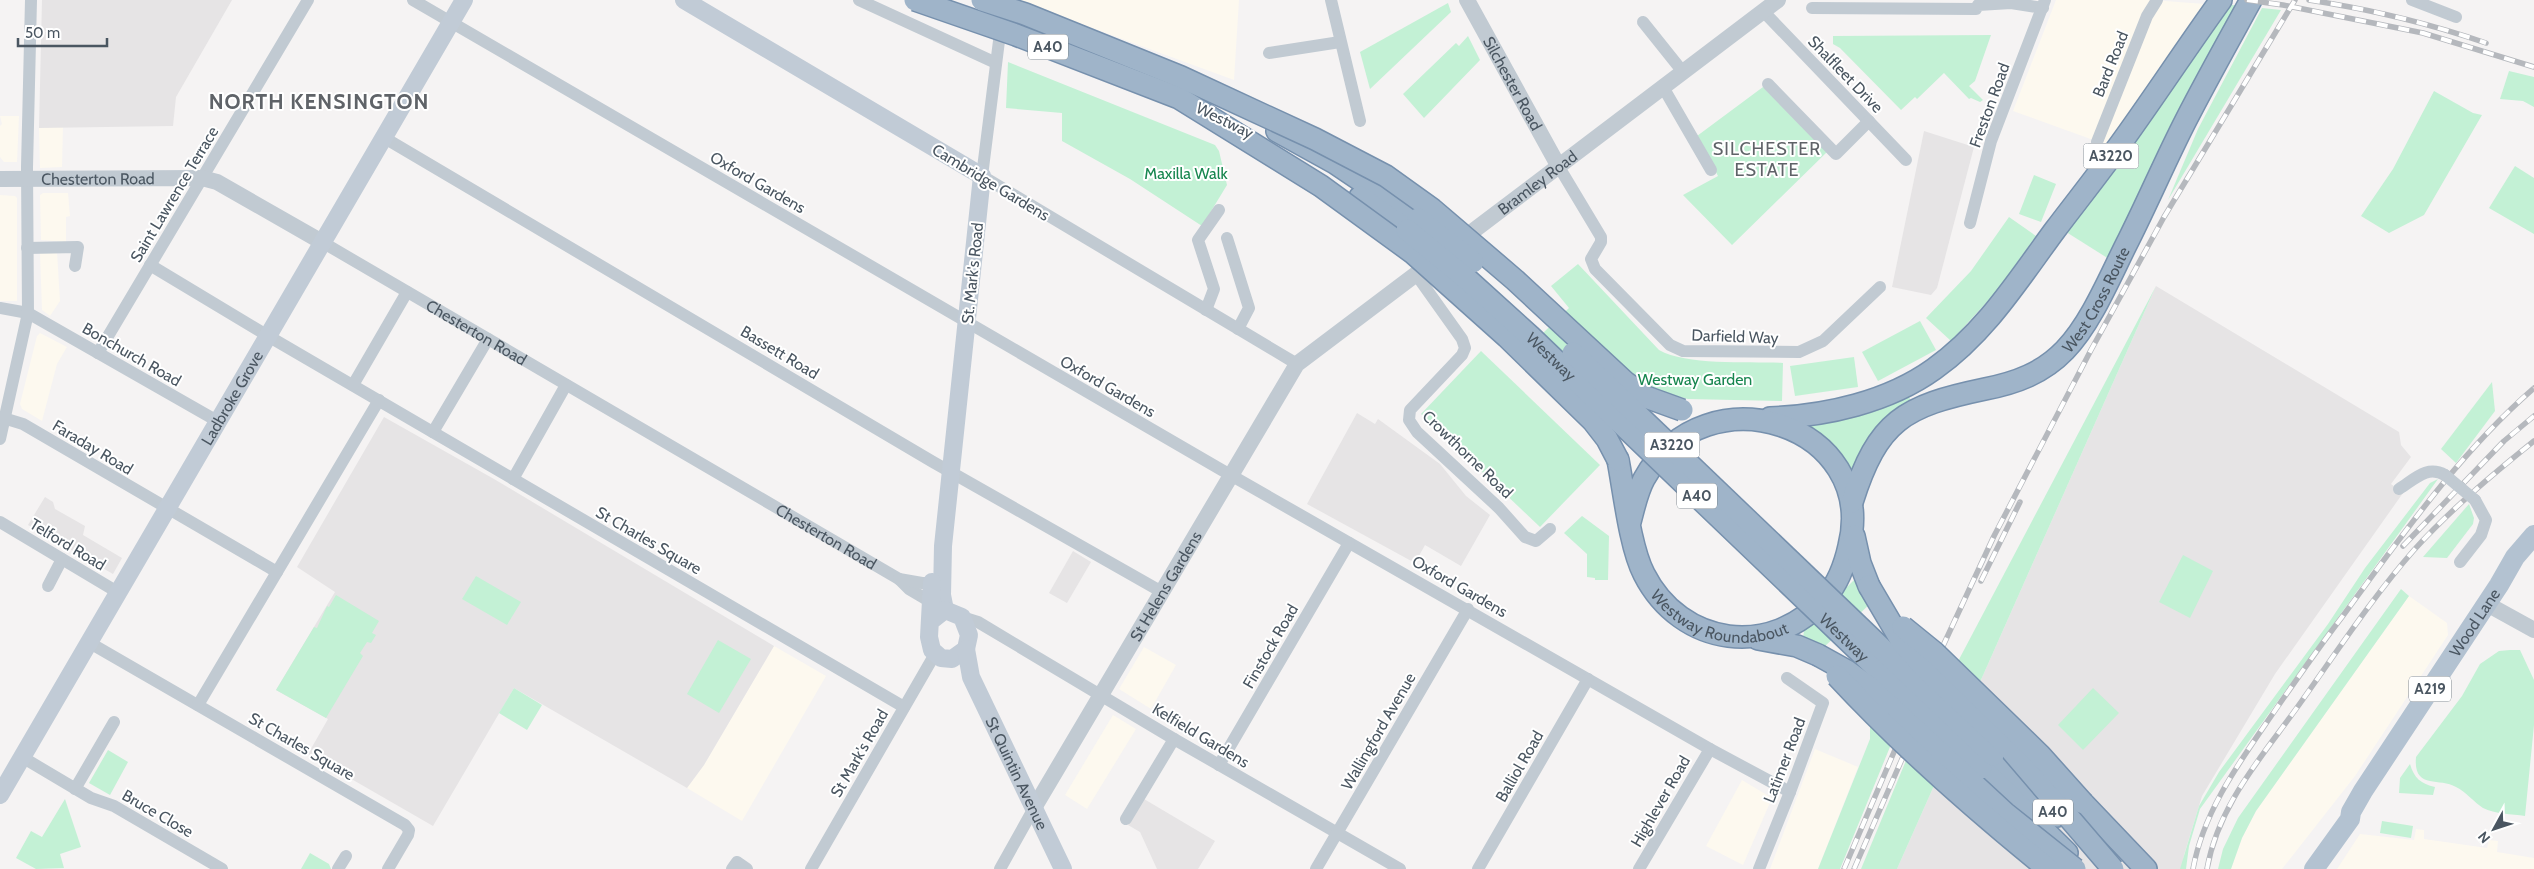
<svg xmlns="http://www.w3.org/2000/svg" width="2534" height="869" font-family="Cabin,sans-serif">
<rect width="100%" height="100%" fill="#f5f3f3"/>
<!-- commercial -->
<g fill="#fdf9ef">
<path d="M1016,0H1239L1234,80Z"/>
<path d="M2056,0H2151L2205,4L2107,145L2013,111Z"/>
<path d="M0,116H19L17,162H4L0,157V126L2,124Z"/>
<path d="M63,126L62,167L40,168L39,128Z"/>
<path d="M43,193H68L70,216L66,217V242L41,240L40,195Z"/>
<path d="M0,195L15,196L17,198V301H0Z"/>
<path d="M57,252L60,301L50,316L42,310L40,253Z"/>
<path d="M40,333L67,347L57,364L42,421L22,409L20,404L37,336Z"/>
<path d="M2409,596L2447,623L2448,635L2355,776L2282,869H2231L2242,838L2256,811Z"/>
<path d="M774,646L826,676L742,821L687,788L704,765Z"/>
<path d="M1144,647L1176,665L1151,709L1119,689Z"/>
<path d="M1113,715L1136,729L1087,809L1065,795Z"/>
<path d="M1815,749L1858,767L1818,869H1770Z"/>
<path d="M1742,780L1772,798L1743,865L1706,846Z"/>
<path d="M2416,829L2424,830V839L2487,848L2489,840L2498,841L2497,852L2534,858V869H2337L2360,834L2414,840Z"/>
</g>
<!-- education -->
<g fill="#e6e4e5">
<path d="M42,0H232L176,97L173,126L39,128Z"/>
<path d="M1924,131L1974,147L1937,288L1931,295L1892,287Z"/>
<path d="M2156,286L2399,432L2401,445L2411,457L2391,484L2403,493L2275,674L2202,796L2184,855L2182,869H1897Z"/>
<path d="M1357,413L1375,424L1378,419L1440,464L1466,496L1490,515L1461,566L1425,545L1415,563L1307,504Z"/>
<path d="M384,417L494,479L774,646L704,765L687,788L514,688L433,826L308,754L328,719L276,690L335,592L297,567Z"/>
<path d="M45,497L53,502L55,509L85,526L83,535L122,558L113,574L28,525Z"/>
<path d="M1073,551L1091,562L1067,603L1049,593Z"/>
<path d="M1144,799L1215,841L1198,869H1157L1140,832L1128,825Z"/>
</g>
<!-- green -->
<g fill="#c3f1d5">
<path d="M1448,3L1451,12L1370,89L1360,52Z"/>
<path d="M2225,4L2240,6L2109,259L2063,230Z"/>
<path d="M2262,8L2281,10L2168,200L2198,129Z"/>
<path d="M1991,35L1975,81L1969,86L1983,100L1980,102L1971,98L1969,99L1944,73L1917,99L1915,97L1901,110L1840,48L1833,44V36Z"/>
<path d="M1468,36L1480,60L1424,118L1403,94L1456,43L1459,46Z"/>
<path d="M1008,62L1215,145L1219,151L1227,185L1202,226L1130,179L1062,141V113L1006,108Z"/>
<path d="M2509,71L2534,77V107L2523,101L2500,99Z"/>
<path d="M1763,87L1827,152L1732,245L1683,195L1718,176L1697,136Z"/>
<path d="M2434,91L2473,113L2482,115L2424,215L2389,233L2361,216L2393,169Z"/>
<path d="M2515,166L2534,178V234L2489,208Z"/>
<path d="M2034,175L2056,184L2041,222L2019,214Z"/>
<path d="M2009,217L2036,236L1997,291L1951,341L1926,318L1971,271Z"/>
<path d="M1578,264L1659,350C1687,366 1749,361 1783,363L1782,401L1688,399L1583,373L1543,333L1569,308L1551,286Z"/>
<path d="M2156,286L1897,869H1861L1907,758Z"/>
<path d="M1920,321L1936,350L1878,381L1862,352Z"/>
<path d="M1481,351L1600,465L1540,527L1421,414Z"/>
<path d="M1854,357L1858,387L1795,396L1790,366Z"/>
<path d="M2492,382L2495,411L2456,463L2441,449Z"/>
<path d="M1906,391L1911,401L1852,473L1832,447L1806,428L1809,420Z"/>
<path d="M2438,479L2200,809L2189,846L2186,869H2180L2199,806L2219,772L2328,624L2365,568L2430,483Z"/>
<path d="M2469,504L2474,518L2473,524L2447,558L2423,557Z"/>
<path d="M1582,516L1609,536L1608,580H1595V578L1587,577V554L1564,533Z"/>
<path d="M2183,555L2213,571L2190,618L2159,602Z"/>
<path d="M476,576L521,602L507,625L462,599Z"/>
<path d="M1856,578L1872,602L1823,648L1803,638L1804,631L1808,626Z"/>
<path d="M2401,589L2409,596L2256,811L2242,838L2231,869H2218L2223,849L2238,818Z"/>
<path d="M336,595L379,621L372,633L376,635L371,643L367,642L360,653L363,656L326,718L276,690L314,627L317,628L327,606L329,607Z"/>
<path d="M718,640L751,659L719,713L687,694Z"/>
<path d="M2510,650H2520L2534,680V725L2525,816C2512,814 2495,814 2483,808C2474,802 2466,792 2456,787C2439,777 2413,790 2416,757L2462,696L2480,664L2499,651Z"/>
<path d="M514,688L542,705L527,730L499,713Z"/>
<path d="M2093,688L2119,713L2083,750L2058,725Z"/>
<path d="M1870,721L1892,742L1840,869H1818L1870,739Z"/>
<path d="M108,750L128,762L110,795L89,783Z"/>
<path d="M2410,764C2414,778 2421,784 2435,787L2433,795L2399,793L2400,778Z"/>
<path d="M65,799L81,847L60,854L64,868L36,869L16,858L31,831L42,837Z"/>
<path d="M2382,821L2413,826L2411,838L2380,833Z"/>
<path d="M310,853L329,864L331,869H301Z"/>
</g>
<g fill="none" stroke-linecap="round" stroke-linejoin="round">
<defs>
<g id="trunk">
<path d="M1277,131L1335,163L1418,219"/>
<path d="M1360,197L1407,230"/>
<path d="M1770,418C1826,416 1888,402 1934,369C1986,332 2018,280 2055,230C2077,201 2100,172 2121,143C2155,96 2187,47 2221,0"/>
<path id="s9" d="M1618,460C1624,491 1630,547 1644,574C1681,647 1772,659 1826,597C1838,583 1845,564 1849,546C1879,426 1706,367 1644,479C1637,492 1634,507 1630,522"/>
<path id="s10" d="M1852,502C1878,420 1904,406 1985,389C2016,383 2043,373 2065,350C2092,322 2111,274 2129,239C2149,199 2166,159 2186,120C2207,79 2229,40 2251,0"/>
<path d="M1854,536L1860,563L1869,586"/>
<path d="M1758,639L1797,646L1818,655"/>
<path d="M1993,755L2057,816"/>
<path d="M1981,768L2067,853"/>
<path d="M2083,803L2146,869"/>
</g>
</defs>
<!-- trunk casing -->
<use href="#trunk" stroke="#7690ad" stroke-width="24"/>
<!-- minor -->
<g stroke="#c1cad2" stroke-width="12">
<path d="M413,0L1220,469L1710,749L1790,792"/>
<path d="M859,0L996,63"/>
<path d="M1331,0L1360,121"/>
<path d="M2412,0L2456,17"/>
<path d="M1812,8L1976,9L1978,5L2011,3L2043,8"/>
<path d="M1763,11L1906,160"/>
<path d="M1643,22L1683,72"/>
<path d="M1001,25L982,176L1297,364"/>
<path d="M1269,53L1340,42"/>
<path d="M1768,84L1836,154L1869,121"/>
<path d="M1663,87L1711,170"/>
<path d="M383,137L933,462L1162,592"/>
<path d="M2097,142L2147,16L2157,0"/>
<path d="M1559,167L1601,237V242L1591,259L1595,269L1670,345L1683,351L1799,352L1823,341L1880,287"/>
<path d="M1970,223L1991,141L2045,0"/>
<path d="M1227,238L1249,308L1238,329"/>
<path id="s1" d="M322,242L899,579L909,589L931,602"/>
<path d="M27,248L78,247L75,266"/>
<path d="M150,265L268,336L904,707"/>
<path d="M1415,273L1462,339L1465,348L1462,355L1410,410L1409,420L1417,432L1499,508L1525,537L1536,541L1550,529"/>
<path d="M0,308L28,313L219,422"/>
<path d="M1206,310L1214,289L1198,240L1219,210"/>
<path d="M98,353L308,0"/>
<path d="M353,385L407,292"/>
<path d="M0,417L23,424L277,572"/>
<path d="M433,432L488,339"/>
<path d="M0,439L28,313L27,167L31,0"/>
<path d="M513,479L566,385"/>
<path d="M2399,489C2415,479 2427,465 2445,475"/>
<path d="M0,522L119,593"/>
<path d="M2460,562L2481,535L2486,520L2475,500"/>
<path d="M899,579L922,583H932"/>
<path d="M48,586L62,559"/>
<path d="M962,617L978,622L1174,739L1400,869"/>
<path d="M90,643L405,825L409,830L408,835L388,869"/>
<path d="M198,705L379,400"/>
<path d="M22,757L91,798L114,806L222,869"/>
<path d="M1219,765L1349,543"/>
<path d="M75,789L114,722"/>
<path d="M1126,819L1174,739"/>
<path d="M338,869L346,856"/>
<path d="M732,869L737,862L747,869"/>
<path d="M811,869L935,654"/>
<path d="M1000,869L1034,808"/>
<path d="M1316,869L1468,609"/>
<path d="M1478,869L1588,679"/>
<path d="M1639,869L1710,749"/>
<path d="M1759,869L1790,792L1823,703L1787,678"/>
</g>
<!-- tertiary -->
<g stroke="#c1cad2" stroke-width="16">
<path id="s2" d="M1467,0L1559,167"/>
<path id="s3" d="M0,179L202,178L217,182L322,242"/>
<path id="s4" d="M1456,244L1778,0"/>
<path d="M2487,604L2534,630"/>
<path id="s5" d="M1034,808L1297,364L1436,259"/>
</g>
<!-- secondary -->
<g stroke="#c1cbd6" stroke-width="18">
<path d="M684,0L982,176L943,546L942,595L945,610"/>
<path d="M931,621L945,610L962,617L969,635L966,649L952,659L941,658L932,650L929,637L932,582"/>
<path id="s6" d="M966,649L971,677L1063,869"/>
<path id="s7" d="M0,795L464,0"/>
</g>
<!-- primary -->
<path stroke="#b3c2d1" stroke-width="20" id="s8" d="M2314,869L2350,819L2351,812L2363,791L2499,585L2515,557L2534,535"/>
<!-- trunk -->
<use href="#trunk" stroke="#9fb4c9" stroke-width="21"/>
<defs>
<g id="rail">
<path d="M2247,0L2283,5L2423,33L2534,67"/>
<path d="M2309,0C2369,9 2428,23 2486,43"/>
<path d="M2403,546L2504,441L2534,416"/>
<path d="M1981,581L2020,502"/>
<path d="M1844,869L1897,745L1994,536L2091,350L2164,217L2295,0"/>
<path d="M1854,869L1947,656"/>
<path d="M2193,869C2203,814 2236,767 2267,722C2292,686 2316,651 2342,617C2401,537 2459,453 2534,388"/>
<path d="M2207,869C2218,806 2260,759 2296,709C2334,656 2371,599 2414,550C2450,510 2492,475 2534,441"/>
</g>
</defs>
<!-- rail casing -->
<use href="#rail" stroke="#b5b8bd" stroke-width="5.5"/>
<!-- rail -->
<use href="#rail" stroke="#fff" stroke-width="4" stroke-dasharray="11" stroke-linecap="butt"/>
<defs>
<g id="trunk-bridge">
<path d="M915,0L1016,35L1179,98L1321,186L1413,253L1507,337L1593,421L1607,439L1618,460"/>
<path d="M982,0L1025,14L1181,77L1315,139L1386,176L1432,209L1515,280L1625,382L1646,397L1682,410"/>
<path d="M1418,219L1473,262"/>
<path id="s11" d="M1407,230L1468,280L1531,337L1981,768"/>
<path d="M1573,353L1993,755"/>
<path d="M1869,586L1902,642L1924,667L2005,743L2113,869"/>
<path d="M1903,627L1935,653L2040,755L2083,803"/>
<path d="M1818,655L1847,671L1870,688L2005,813L2075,869"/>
<path d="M1837,676C1901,745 1974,809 2048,869"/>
</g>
</defs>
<!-- trunk-bridge casing -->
<use href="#trunk-bridge" stroke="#7690ad" stroke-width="24" stroke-linecap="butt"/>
<!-- minor-bridge -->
<path stroke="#c1cad2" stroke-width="12" d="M2445,475L2475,500"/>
<!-- trunk-bridge -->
<use href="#trunk-bridge" stroke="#9fb4c9" stroke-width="21"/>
</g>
<g text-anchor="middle" stroke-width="4" stroke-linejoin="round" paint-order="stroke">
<!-- shield labels -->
<g fill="#fff" stroke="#808990" stroke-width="1">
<rect x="1028" y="34.5" width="40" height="25" rx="4"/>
<rect x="2083.5" y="143.5" width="55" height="25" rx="4"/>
<rect x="1644.5" y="432.5" width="55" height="25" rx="4"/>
<rect x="1677" y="483.5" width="40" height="25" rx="4"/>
<rect x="2409" y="676.5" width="42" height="25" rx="4"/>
<rect x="2033" y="799.5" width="40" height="25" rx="4"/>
</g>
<g font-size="15" font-weight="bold" fill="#4a5661">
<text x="1048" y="52">A40</text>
<text x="2111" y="161">A3220</text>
<text x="1672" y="450">A3220</text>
<text x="1697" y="501">A40</text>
<text x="2430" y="694">A219</text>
<text x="2053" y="817">A40</text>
</g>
<!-- street labels -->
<g font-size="16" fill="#4a5661" stroke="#fff">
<text transform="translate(2110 64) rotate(-68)" y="6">Bard Road</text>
<text transform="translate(1846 74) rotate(46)" y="6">Shalfleet Drive</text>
<text dy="6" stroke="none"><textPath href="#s2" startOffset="95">Silchester Road</textPath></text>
<text transform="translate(1989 105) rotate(-70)" y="6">Freston Road</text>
<text transform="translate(1225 120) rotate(26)" y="6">Westway</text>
<text dy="6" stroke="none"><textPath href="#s3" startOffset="98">Chesterton Road</textPath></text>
<text transform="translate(758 182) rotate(30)" y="6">Oxford Gardens</text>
<text transform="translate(991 182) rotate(31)" y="6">Cambridge Gardens</text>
<text dy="6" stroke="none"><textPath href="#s4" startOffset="102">Bramley Road</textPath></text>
<text transform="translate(174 194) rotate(-59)" y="6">Saint Lawrence Terrace</text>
<text transform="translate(972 273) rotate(-84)" y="6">St. Mark's Road</text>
<text dy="6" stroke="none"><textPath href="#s10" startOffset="338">West Cross Route</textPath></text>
<text dy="6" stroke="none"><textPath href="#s1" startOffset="179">Chesterton Road</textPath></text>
<text transform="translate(1735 336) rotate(2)" y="6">Darfield Way</text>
<text transform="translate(780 352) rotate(31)" y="6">Bassett Road</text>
<text transform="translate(132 354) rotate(30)" y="6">Bonchurch Road</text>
<text dy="6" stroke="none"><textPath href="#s11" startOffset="192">Westway</textPath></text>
<text transform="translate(1108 386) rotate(30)" y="6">Oxford Gardens</text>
<text dy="6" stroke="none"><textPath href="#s7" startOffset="460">Ladbroke Grove</textPath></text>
<text transform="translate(93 447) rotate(31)" y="6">Faraday Road</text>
<text transform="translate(1468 454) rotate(44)" y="6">Crowthorne Road</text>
<text dy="6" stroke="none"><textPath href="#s1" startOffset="584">Chesterton Road</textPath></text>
<text transform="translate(649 540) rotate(30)" y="6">St Charles Square</text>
<text transform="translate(68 544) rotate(31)" y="6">Telford Road</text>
<text dy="6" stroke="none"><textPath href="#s5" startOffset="258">St Helens Gardens</textPath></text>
<text transform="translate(1460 586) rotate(30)" y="6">Oxford Gardens</text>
<text dy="6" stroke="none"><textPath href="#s9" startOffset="212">Westway Roundabout</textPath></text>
<text dy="6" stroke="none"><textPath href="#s8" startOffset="295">Wood Lane</textPath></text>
<text dy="6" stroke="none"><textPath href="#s11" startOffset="598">Westway</textPath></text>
<text transform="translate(1270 646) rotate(-60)" y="6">Finstock Road</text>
<text transform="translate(1378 731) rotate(-60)" y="6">Wallingford Avenue</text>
<text transform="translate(1201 735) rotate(31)" y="6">Kelfield Gardens</text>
<text transform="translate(302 746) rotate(30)" y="6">St Charles Square</text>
<text transform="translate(859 753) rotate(-60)" y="6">St Mark's Road</text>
<text transform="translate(1784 760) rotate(-69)" y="6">Latimer Road</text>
<text transform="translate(1519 766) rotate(-60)" y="6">Balliol Road</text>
<text dy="6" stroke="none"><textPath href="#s6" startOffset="135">St Quintin Avenue</textPath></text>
<text transform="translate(1660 801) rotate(-60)" y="6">Highlever Road</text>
<text transform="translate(158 813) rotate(30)" y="6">Bruce Close</text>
</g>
<!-- park labels -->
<g font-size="16" fill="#17864f" stroke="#fff">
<text x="1186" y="179">Maxilla Walk</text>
<text x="1695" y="385">Westway Garden</text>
</g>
<!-- neighbourhood labels -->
<g font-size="18" letter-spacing="1" fill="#5f6368" stroke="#fff">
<text x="1767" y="155">SILCHESTER<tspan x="1767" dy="21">ESTATE</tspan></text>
</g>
<!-- district labels -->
<g font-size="21" font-weight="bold" letter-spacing="1" fill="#5f6368" stroke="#fff">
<text x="319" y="109">NORTH KENSINGTON</text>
</g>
</g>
<!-- north arrow -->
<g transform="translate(2494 829) rotate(230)" stroke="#ffffff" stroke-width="4" paint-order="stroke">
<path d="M0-4L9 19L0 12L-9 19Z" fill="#4a5661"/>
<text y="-8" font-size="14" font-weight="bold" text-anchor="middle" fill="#4a5661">N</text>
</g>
<!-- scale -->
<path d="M18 38v8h89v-8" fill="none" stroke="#4a5661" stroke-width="2.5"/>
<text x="25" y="38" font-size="15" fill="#4a5661" stroke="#ffffff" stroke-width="4" paint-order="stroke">50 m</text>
</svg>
